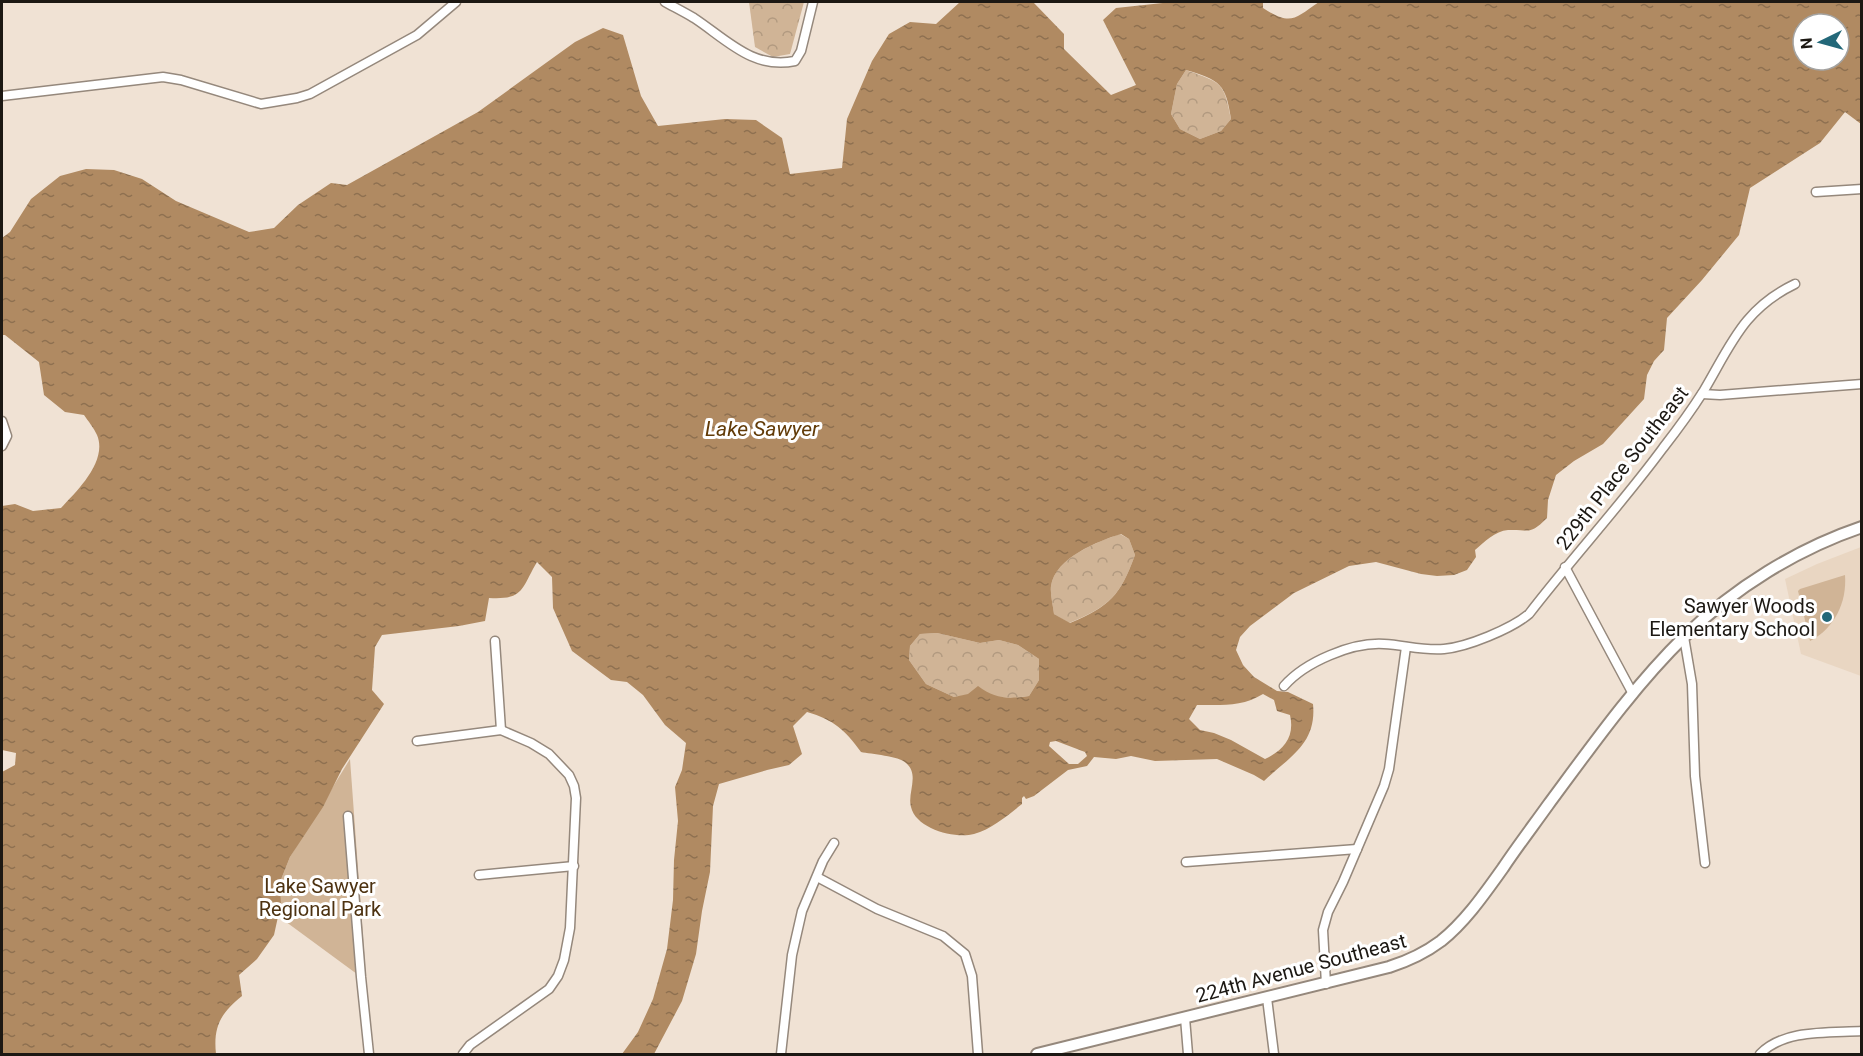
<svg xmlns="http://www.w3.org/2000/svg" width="1863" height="1056" font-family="Roboto,sans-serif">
<defs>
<pattern id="forest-crowns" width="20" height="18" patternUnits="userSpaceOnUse" patternTransform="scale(1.5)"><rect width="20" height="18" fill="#d0b496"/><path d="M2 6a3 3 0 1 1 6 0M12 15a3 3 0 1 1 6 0" fill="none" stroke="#b29a80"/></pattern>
<pattern id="water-ripples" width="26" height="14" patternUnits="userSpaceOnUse" patternTransform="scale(1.5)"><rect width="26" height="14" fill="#b08a62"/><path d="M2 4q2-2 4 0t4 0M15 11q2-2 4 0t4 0" fill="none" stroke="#8e7050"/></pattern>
</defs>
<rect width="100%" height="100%" fill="#f0e2d4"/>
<!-- built -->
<path fill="#e9d6c2" d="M1861,547V676L1801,654L1785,579L1817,564Z"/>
<!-- green -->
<g fill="#d0b496">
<path d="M1845,575C1847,602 1835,628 1810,641L1798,591L1800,589Z"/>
<path d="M350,759L366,978L361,977L278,916L281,903L280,882L290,857Z"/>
</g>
<!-- forest -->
<g fill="url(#forest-crowns)">
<path d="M749,2H804L790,54L773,57L755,47Z"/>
<path d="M1186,70C1221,83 1224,81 1231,119L1221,131L1200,139L1180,129L1171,114L1177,84Z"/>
<path d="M1120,534L1129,539L1135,555C1120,596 1110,606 1069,623L1054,614C1053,605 1050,594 1051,586C1055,558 1097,542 1120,534Z"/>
<path d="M937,633L980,643L999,640L1018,645L1039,659V680L1029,696L1014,698L968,695L954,697L926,684L909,660L910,646L920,634Z"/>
</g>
<!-- water -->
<path fill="url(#water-ripples)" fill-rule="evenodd" d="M960,2H1033L1064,34V49L1111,95L1136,85L1103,20L1116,8L1172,2H1263V8C1291,26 1294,19 1319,2H1861V124L1845,112L1820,143L1750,188L1739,235L1702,280L1667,318L1664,350L1654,361L1647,375L1644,399L1603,444L1574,461L1556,475L1548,500L1547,518C1529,536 1530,529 1508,530C1495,531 1484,542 1475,550L1476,557L1467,570L1454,575L1437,576L1421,574L1376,562L1349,566L1294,593L1250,626L1240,637L1236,650L1243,665L1254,677L1277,691L1288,692L1313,704C1317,744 1289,757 1264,781L1254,775L1217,759L1155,761L1131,756L1116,759L1094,757L1087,766L1068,770L1034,796L1026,799L1024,796L1022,798V804C1008,815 992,829 974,834C955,839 916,829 911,807C907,793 920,775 906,763C899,756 871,754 861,752C845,730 834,720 807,712L793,726L802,754L789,765L767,770L719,784L713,806L710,872L702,911L696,954L682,1001L654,1054H622L638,1032L653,999L667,949L673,900L674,860L678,821L675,787L682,770L686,743L665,725L643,695L627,682L611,680L572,651L553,608L552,577L537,562C521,589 524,600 489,598L485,621L459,626L382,635L375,647L372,690L384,704L342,769L323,807L290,857L280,882L281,903L274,935L257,959L239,975L242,996C221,1013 213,1026 216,1054H2V772L15,765L16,753L2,750V506L15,504L33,511L61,508C77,491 108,461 97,435C94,428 88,421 84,415L65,412L44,395L39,362L5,335H2V238L10,232L31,199L60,176L86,169L114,170L142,179L176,201L249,232L274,228L298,205L331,183L347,185L478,112L575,42L603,28L623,35L641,96L658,126L725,119L756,120L782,138L790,174L842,168L847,119L872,61L889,34L910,22L936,24ZM1803,24H1839V60H1803ZM1186,70C1220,80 1226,84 1231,119L1221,131L1200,139L1180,129L1171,114L1177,84ZM1121,534L1129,539L1135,555C1120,596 1110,606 1070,623L1054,614C1053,605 1050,594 1051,586C1055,558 1098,541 1121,534ZM937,633L980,643L999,640L1018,645L1039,659V680L1029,696C1008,699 995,699 978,686L968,694L954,697L926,684L909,660L910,646L920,634ZM1263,694L1274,700L1277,711L1290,715C1295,737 1284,750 1265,759L1231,740L1214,733L1200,730L1189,719L1197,705C1221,705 1242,707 1263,694ZM1056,741L1085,752L1087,756L1078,764H1069L1049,746L1050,742Z"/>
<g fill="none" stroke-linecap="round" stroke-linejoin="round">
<defs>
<g id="minor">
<path d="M665,2C674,7 684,12 694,18C726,39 753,70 795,61L801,51L813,2"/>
<path d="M2,96L163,77L181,80L261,104L297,98L310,94L417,35L456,2"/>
<path d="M1816,192L1862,189"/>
<path d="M1702,394L1720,395L1862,384"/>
<path d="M2,421L7,436L2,446"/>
<path d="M1565,567L1633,694"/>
<path d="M1684,637L1692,684L1695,776L1705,863"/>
<path d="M495,641L501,730"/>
<path d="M1284,686C1305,662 1352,642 1384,644C1404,645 1424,651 1444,649C1467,647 1511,629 1529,614C1572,558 1621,505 1663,448C1677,430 1691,411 1703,392C1731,345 1743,309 1795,284"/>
<path d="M417,741L501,730L531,743L549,754L569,775L574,786L576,798L570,928L564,960L558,976L549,989L470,1045L463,1054"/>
<path d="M348,816L361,977L369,1054"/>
<path d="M1186,862L1357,849"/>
<path d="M479,875L574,866"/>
<path d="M817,877L877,909L943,936L965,954L972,976L978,1054"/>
<path d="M1326,984L1323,930L1328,912L1343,882L1384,786L1389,769L1406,647"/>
<path d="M1267,998L1274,1054"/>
<path d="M1185,1018L1188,1054"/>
<path d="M781,1054L792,955L802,911L823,861L834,843"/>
<path d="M1760,1054C1784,1029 1829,1033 1862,1031"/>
</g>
<path id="tertiary" d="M1037,1054L1389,967C1408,961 1425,953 1441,941C1466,921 1485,893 1503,868C1517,847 1533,826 1548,805C1591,747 1633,687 1685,636C1734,588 1797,549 1862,527"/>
</defs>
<!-- minor casing -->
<use href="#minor" stroke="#95887c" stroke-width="11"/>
<!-- tertiary casing -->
<use href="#tertiary" stroke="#95887c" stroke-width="14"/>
<!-- minor -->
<use href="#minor" stroke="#fff" stroke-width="8"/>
<!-- tertiary -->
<use href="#tertiary" stroke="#fff" stroke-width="10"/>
</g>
<!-- markers -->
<circle fill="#236879" stroke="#fff" stroke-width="2" cx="1827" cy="617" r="6"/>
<g text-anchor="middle" stroke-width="6" stroke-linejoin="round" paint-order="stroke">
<!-- street labels -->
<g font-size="20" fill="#1c1813" stroke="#fff">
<text transform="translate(1622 468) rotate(-52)" y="7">229th Place Southeast</text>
<text transform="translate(1301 968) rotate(-15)" y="7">224th Avenue Southeast</text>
</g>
<!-- poi labels -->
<g font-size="20" fill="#1c1813" stroke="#fff" text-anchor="end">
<text x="1815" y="613">Sawyer Woods<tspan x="1815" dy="23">Elementary School</tspan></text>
</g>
<!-- park labels -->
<g font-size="20" fill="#4d3211" stroke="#fff">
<text x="320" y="893">Lake Sawyer<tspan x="320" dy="23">Regional Park</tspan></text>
</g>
<!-- water labels -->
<g font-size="21" font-style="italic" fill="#623b08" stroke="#fff">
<text x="762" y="436">Lake Sawyer</text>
</g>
</g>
<!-- border -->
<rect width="1863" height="1056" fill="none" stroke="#1c1813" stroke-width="6"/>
<!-- north arrow -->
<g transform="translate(1821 42) rotate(265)"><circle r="28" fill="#ffffff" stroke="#a4a3a1" stroke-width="1.5"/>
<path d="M0-4.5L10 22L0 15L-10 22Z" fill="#236879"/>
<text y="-9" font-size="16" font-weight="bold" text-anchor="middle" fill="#1c1813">N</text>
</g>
</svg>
